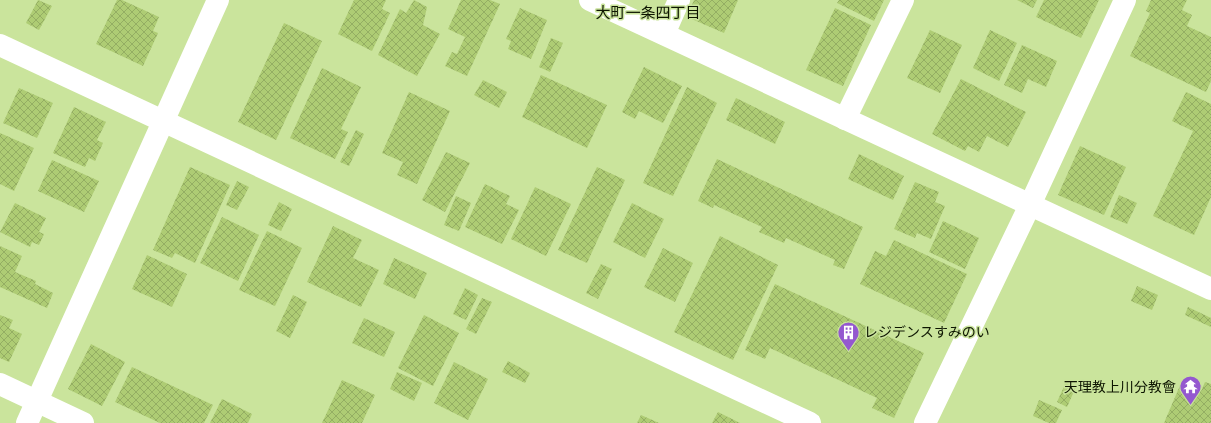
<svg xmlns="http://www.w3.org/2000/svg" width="1211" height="423" font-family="'Space Grotesk','Noto Sans JP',sans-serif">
<defs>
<pattern id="building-cross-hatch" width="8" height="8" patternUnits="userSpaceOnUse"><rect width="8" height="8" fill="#aecc74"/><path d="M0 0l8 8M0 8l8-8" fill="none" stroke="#94ae63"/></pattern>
</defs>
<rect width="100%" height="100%" fill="#cae49c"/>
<!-- building -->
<g fill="url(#building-cross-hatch)">
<path d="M38,0L52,6L39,30L26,23Z"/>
<path d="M117,0H122L159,17L153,31L158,33L143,66L96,44Z"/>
<path d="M354,0H386L382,9L390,13L372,51L338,34Z"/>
<path d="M414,0L427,7L423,25L440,34L417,76L378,55L400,9L406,13Z"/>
<path d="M461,0H490L500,4L467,76L445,66L452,52L457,54L465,37L448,29Z"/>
<path d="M694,0H738L724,33L687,17Z"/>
<path d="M839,0H884L874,21L837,3Z"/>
<path d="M1017,0H1037L1033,8Z"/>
<path d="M1044,0H1099L1081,38L1036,17Z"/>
<path d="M1151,0H1187L1182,10L1192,15L1187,26L1211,37V81L1206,92L1130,56L1150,13L1146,11Z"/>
<path d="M520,8L547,20L531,59L508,49L511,41L506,39Z"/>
<path d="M835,8L871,25L843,86L806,70Z"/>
<path d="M284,23L322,41L276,140L238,122Z"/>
<path d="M930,30L962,45L940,93L907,78Z"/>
<path d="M990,30L1017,43L999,81L973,68Z"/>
<path d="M551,38L563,43L550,72L539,67Z"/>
<path d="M1022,45L1057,61L1046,87L1028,79L1022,93L1004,85Z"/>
<path d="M644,67L682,86L663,123L639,111L635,119L622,112Z"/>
<path d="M322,68L361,87L341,129L348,132L335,159L290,138Z"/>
<path d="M541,75L607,105L587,148L522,117Z"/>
<path d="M961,79L1026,112L1008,147L987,136L979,152L968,146L965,151L932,134Z"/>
<path d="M483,80L507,92L499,108L474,95Z"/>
<path d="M687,87L717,103L673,196L643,183Z"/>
<path d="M19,88L53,103L37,138L3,123Z"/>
<path d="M409,92L450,111L417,184L397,175L403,162L382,153Z"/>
<path d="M1186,92L1211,104V197L1194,235L1153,216L1193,131L1172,121Z"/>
<path d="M736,98L785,122L775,144L726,120Z"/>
<path d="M74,107L106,122L97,140L103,143L95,161L89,158L85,167L53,153Z"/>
<path d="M356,130L364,134L349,166L340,162Z"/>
<path d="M0,133L34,148L14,191L0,184Z"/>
<path d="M1080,146L1126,167L1104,215L1058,195Z"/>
<path d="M446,152L470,163L445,212L422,200Z"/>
<path d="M859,154L904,176L893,200L848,179Z"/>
<path d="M717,159L863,227L844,269L833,265L835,260L786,238L784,243L759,232L762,227L714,205L713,208L698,201Z"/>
<path d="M52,160L99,181L84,212L38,191Z"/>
<path d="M190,167L230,185L195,263L175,253L172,258L153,250Z"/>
<path d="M597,167L625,180L587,263L558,250Z"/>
<path d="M237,181L249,187L237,210L226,205Z"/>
<path d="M915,182L939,192L935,202L945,206L931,239L917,233L915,238L894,229Z"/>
<path d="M485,184L510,196L506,204L519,210L502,244L465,227Z"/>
<path d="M535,187L571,204L546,256L511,239Z"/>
<path d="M1119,195L1137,203L1127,224L1110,217Z"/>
<path d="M456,196L471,203L459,231L444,225Z"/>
<path d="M279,202L292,209L281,231L268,225Z"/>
<path d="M15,203L46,218L39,232L44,234L39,245L32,242L30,247L0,232Z"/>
<path d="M632,203L664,219L645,258L613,242Z"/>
<path d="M222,217L259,235L238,281L200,263Z"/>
<path d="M943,221L979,238L965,269L929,252Z"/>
<path d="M333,226L362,240L353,258L379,270L361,307L307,282Z"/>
<path d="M267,231L302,248L275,306L239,290Z"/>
<path d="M720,236L778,265L733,360L674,332Z"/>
<path d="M894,240L967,274L944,323L860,284L875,251L886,256Z"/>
<path d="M0,246L22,256L15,272L36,281L35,284L53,293L47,308L0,287Z"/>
<path d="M663,248L693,263L675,302L644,287Z"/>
<path d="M147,255L187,274L172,307L132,289Z"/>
<path d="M394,258L427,273L415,299L383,284Z"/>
<path d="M601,264L612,269L598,299L586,293Z"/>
<path d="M775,284L924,353L894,418L872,408L877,398L770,348L765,359L745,350Z"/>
<path d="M1137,286L1158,295L1152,310L1131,301Z"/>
<path d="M465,288L478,295L466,320L453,314Z"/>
<path d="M293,295L307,302L290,338L276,331Z"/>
<path d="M482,298L492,302L476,334L466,329Z"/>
<path d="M1188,307L1211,318V327L1185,315Z"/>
<path d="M0,315L13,320L9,328L22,334L9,362L0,358Z"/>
<path d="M424,315L459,333L433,386L398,368Z"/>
<path d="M364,318L395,332L384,357L352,343Z"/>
<path d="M91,344L125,362L102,406L68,389Z"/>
<path d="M508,361L530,373L525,383L502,372Z"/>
<path d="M454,362L488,379L468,420L434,403Z"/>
<path d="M132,367L213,405L204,423H160L115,402Z"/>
<path d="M397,372L422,383L414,401L390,389Z"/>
<path d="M342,380L375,395L362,423H322Z"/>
<path d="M1066,382L1076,387L1067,407L1057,402Z"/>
<path d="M1205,382L1211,384V423H1164L1181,383L1201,391Z"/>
<path d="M222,399L252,414L248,423H210Z"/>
<path d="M1039,400L1062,410L1056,423H1049L1033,416Z"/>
<path d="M718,412L740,423H712Z"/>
<path d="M641,415L659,423H637Z"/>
</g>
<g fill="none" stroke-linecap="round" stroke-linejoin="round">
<!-- minor -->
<g stroke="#fff" stroke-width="22">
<path d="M590,0L1211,289"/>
<path d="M664,34L679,0"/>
<path d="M0,45L810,423"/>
<path d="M845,119L903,0"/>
<path d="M0,384L83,423"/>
<path d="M27,423L218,0"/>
<path d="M925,423L1030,205L1125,0"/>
</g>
</g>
<!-- icons -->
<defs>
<symbol id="building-pin" viewBox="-11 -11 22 30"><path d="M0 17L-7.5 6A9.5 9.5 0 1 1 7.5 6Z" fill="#9458cf" stroke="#cae49c"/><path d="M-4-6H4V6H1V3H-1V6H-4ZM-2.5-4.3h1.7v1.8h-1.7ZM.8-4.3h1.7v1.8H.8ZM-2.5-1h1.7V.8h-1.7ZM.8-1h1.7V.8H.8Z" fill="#fff"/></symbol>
<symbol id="temple-pin" viewBox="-11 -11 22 30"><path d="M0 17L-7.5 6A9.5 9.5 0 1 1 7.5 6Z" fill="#9458cf" stroke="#cae49c"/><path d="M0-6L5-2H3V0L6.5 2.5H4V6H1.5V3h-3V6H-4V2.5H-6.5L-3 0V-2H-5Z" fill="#fff"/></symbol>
</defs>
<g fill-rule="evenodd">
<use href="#building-pin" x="836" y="320" width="25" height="34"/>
<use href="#temple-pin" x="1178" y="374" width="25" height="34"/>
</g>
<g text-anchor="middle" stroke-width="3" stroke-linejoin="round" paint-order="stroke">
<!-- poi labels -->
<g font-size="14" fill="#0d1500" stroke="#cae49c" text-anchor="start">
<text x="864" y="337">レジデンスすみのい</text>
<text x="1176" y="392" text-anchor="end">天理教上川分教會</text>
</g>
<!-- neighbourhood labels -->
<g font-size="15" fill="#0d1500" stroke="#cae49c">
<text x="648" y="18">大町一条四丁目</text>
</g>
</g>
</svg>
